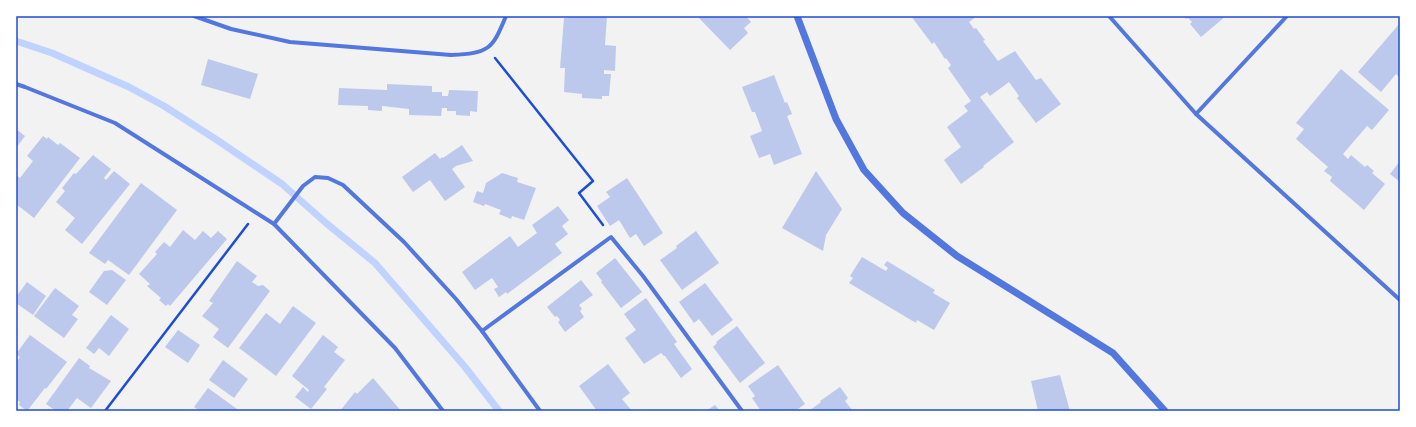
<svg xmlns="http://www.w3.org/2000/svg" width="1416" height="427" font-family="'Zilla Slab',serif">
<rect width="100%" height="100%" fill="#f2f2f2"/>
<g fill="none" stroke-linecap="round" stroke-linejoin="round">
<!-- stream -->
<path stroke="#bfd3fe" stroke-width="7" d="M16,41L52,53L129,87L164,106L217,140L282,184L326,223L375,263L465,367L499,411"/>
</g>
<!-- building -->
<g fill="#bdc9ec">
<path d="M568,16H607L605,45L616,46L615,71L604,70V74H611L609,96H602V99L582,98V94L564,92L565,68H560L564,18H568Z"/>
<path d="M697,16H746L751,22L744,28L748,33L730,50Z"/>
<path d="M911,16H977L969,22L974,29L976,28L985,40L983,41L998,61L1015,51L1036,80L1041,78L1061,104L1036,123L1017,98L1019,96L1009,82L990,96L987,92L980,97L1014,142L983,166L984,167L961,184L944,160L961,147L947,127L968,111L964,106L971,101L948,68L951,65L946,58L945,59L934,42L932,44Z"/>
<path d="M1184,16H1226L1201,37L1190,24L1192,22L1188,18L1186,19Z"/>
<path d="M1400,23V78L1396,74L1381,92L1358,72Z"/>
<path d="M208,59L258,74L250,99L201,85Z"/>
<path d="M1341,69L1389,110L1372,130L1367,126L1343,154L1348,159L1351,155L1365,167L1367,165L1374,171L1372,173L1385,184L1364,210L1330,181L1332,177L1324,171L1328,167L1296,139L1304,129L1296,123Z"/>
<path d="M774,75L785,103L787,102L792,114L787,116L802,154L774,165L770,154L759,158L750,136L762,131L755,112H752L742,87Z"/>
<path d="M387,84L432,86V92H442V96H448L449,90L478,91L477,112L470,111V116L456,115V111H447V108H442L441,116L409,115V109L382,106V111L368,110V106L338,105L339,88L387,90Z"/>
<path d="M16,129L25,136L16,148Z"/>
<path d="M43,136L47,139L48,137L58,145L60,143L80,158L34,218L16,204V175L20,178L33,161L27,156Z"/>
<path d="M462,145L473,161L456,166L452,169L465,187L445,201L430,180L413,192L402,177L435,153L440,159L442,157L443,158Z"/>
<path d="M93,155L111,169L104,178L106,180L114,171L130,184L82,244L65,230L75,218L56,202L65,191L62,188L74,173L76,174Z"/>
<path d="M1400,161V182L1390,174Z"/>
<path d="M816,171L842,209L826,235L823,251L782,228Z"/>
<path d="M502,173L518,178L517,182L536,188L524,220L512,216L511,219L499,214L501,210L485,204L484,206L473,202L477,191L483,193L486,183Z"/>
<path d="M627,178L663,233L644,246L636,234L630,238L619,220L610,226L597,206L610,197L606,192Z"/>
<path d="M141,183L177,210L129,275L108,260L105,264L89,253Z"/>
<path d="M558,206L569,220L562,226L568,234L555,244L562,253L507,294L506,292L499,297L494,289L498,287L492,278L475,290L462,272L510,236L518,247L537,233L532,225Z"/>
<path d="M183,230L195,240L203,231L211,238L218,231L227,239L170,306L168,304L166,306L159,300L161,298L147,286L150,284L139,274L157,254L155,252L164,242L170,247Z"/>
<path d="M696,231L719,263L682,290L660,260L677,248L676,246Z"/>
<path d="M862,257L886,271L888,268L884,265L887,261L935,290L933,293L950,303L934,330L917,320L916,323L849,283L853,278L850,276Z"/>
<path d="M615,258L642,292L621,308L601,282L602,281L596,273Z"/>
<path d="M237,261L257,276L252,282L258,286L263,285L270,291L228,348L213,337L219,329L202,316L213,303L209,301Z"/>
<path d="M112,270L126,280L107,305L89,292L104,271Z"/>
<path d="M581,280L593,295L579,305L582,309L580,311L584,317L565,332L558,322L560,320L557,316L555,317L547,307Z"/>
<path d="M27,282L46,296L33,315L16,303V297Z"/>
<path d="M705,283L733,320L712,336L699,319L694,323L679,302Z"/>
<path d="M55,288L79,306L72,315L78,319L64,338L34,316Z"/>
<path d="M646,298L677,342L674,344L692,369L681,378L665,356H664L661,353L644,364L625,338L636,330L624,314Z"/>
<path d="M293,306L316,323L276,376L239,348L266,313L280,324Z"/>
<path d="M111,315L129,329L109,356L99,348L94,354L86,348Z"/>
<path d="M737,326L765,363L740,383L713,347L717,343L716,342Z"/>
<path d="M178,330L200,345L188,363L165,347Z"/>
<path d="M30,335L67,362L46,389L45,388L27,411L19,405L20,402L16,399V363L20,357L16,354Z"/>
<path d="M323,335L338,347L334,352L345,360L324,387L327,389L311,409L295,397L303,387L308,392L309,390L292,376Z"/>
<path d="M79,358L90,366L89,368L111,381L91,408L77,398L67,411H56L46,404Z"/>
<path d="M223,360L248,379L234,398L209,380Z"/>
<path d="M608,364L630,393L622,399L632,411H597L579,386Z"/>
<path d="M778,365L805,404L795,411H761L752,398L755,396L748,386Z"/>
<path d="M1060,375L1070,411H1038L1031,381Z"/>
<path d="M373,378L401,411H340L355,392L357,394Z"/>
<path d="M840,387L848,398L845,401L853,411H809L821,402L820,401Z"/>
<path d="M208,388L237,409L236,411H200L194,407Z"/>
<path d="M715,405L720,411H706Z"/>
</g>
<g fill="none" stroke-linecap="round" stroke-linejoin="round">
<!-- path -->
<g stroke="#1d4ed8" stroke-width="2.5">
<path d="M495,58L593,181L579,193L603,225"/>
<path d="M105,411L248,224"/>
</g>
<!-- minor -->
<g stroke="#5277de" stroke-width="4">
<path d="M194,16L231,29L290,42L451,55C489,53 492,50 506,16"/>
<path d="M1109,16L1196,114L1400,300"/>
<path d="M16,84L25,87L115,123L274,224L395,348L443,411"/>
<path d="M1196,114L1287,16"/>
<path d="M274,224L303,186L315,177L328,178L343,185L404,242L456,299L482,331L540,411"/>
<path d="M482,331L611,237L643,276L742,411"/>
</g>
<!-- tertiary -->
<path stroke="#5277de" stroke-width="7" d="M797,16L836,119L864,170L903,213L957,256L1113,353L1165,411"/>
</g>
<!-- border -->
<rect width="1416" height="427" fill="none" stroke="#ffffff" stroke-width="34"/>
<rect x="17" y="17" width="1382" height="393" fill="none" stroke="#1d4ed8" stroke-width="1.5"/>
</svg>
